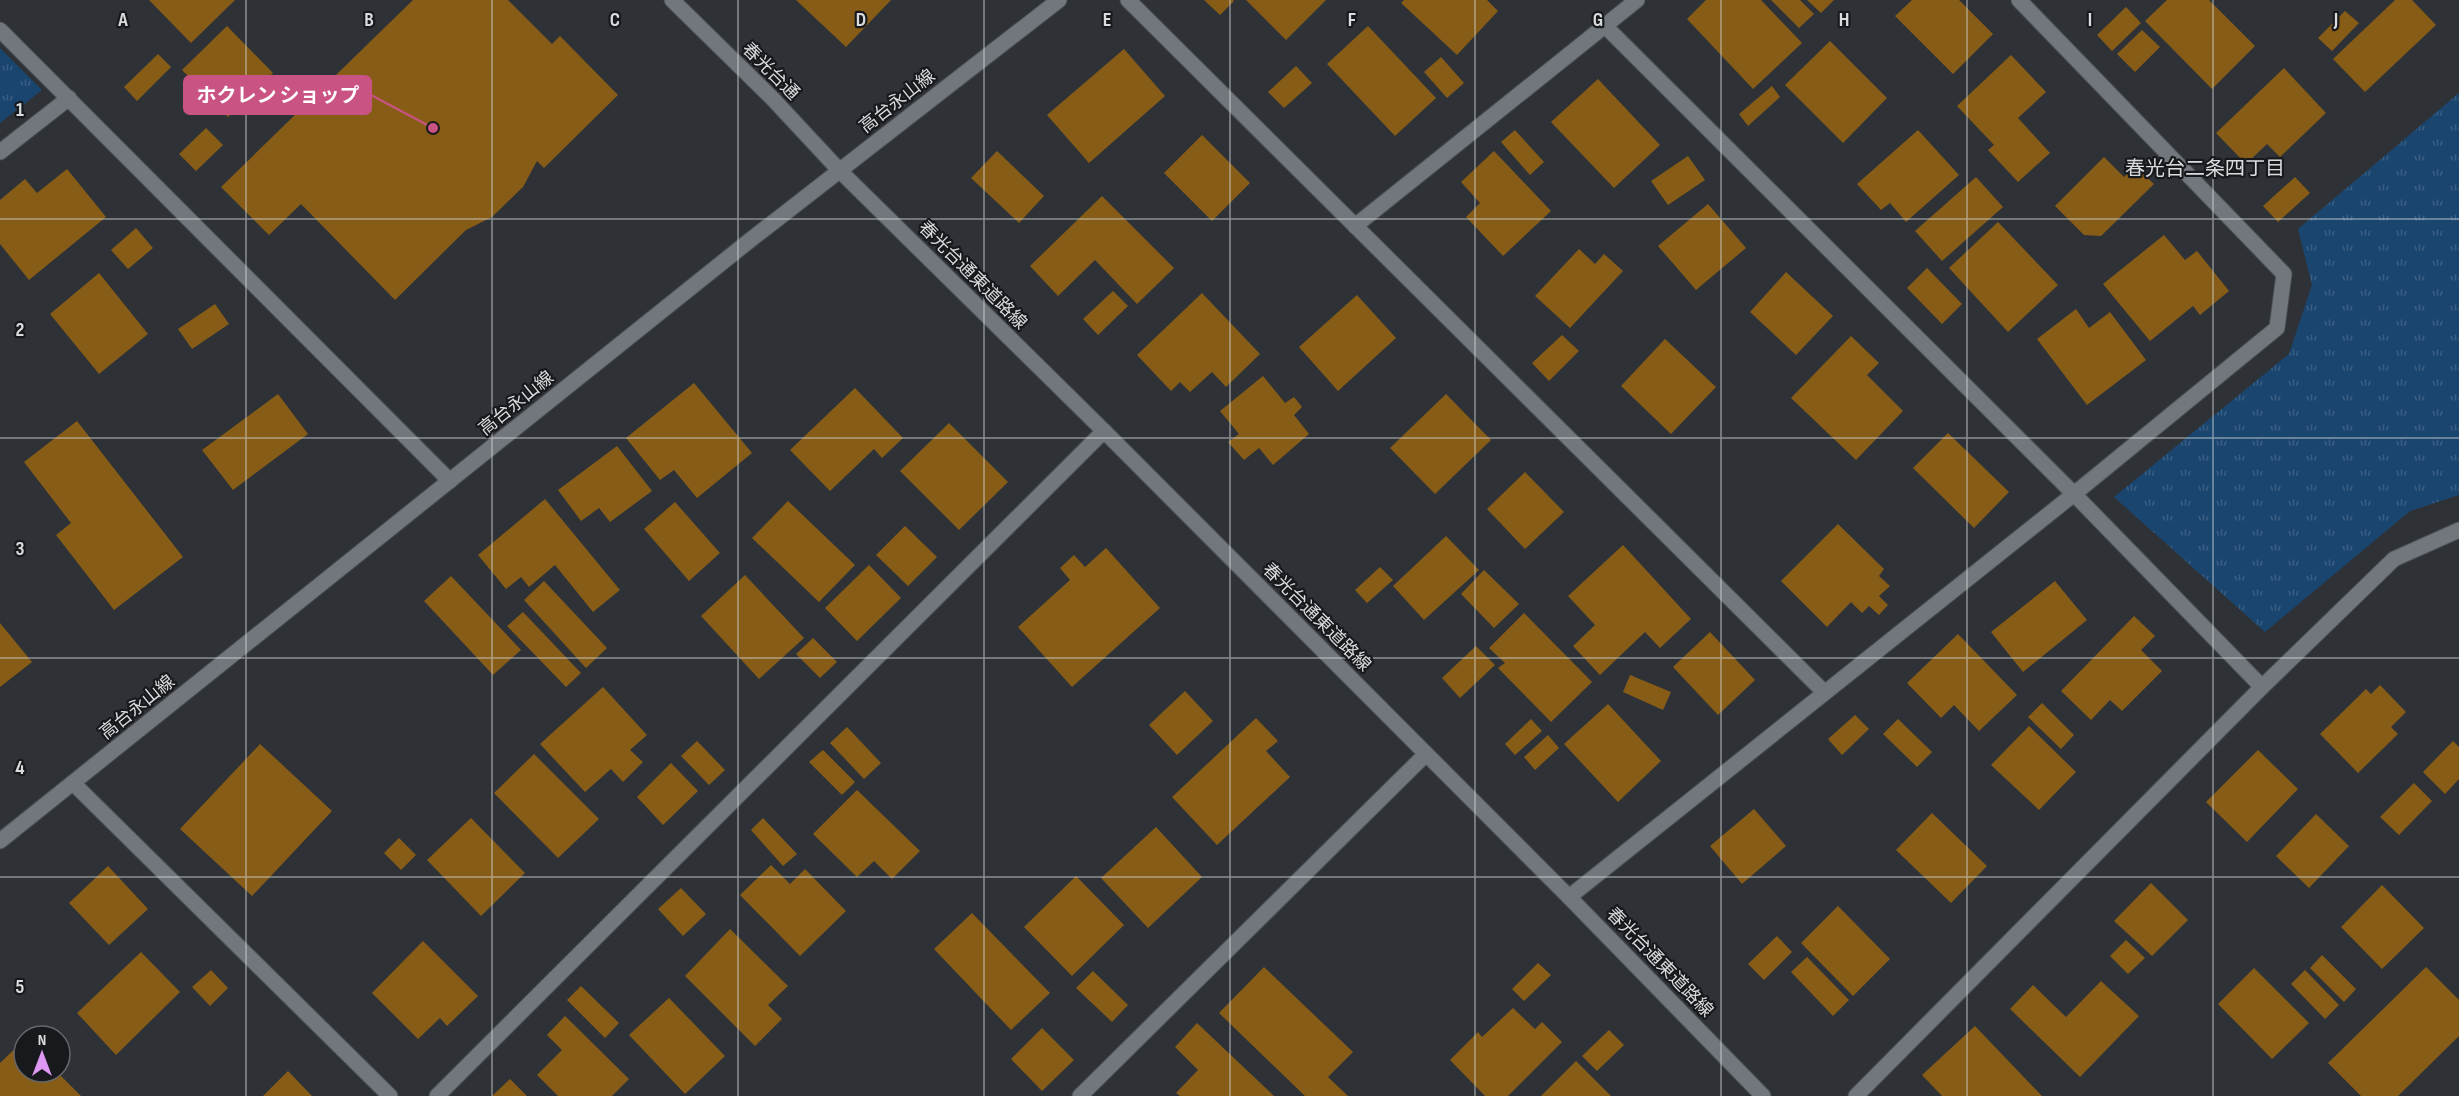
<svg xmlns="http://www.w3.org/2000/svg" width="2459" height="1096" font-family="'Sofia Sans Condensed','Noto Sans JP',sans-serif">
<defs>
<pattern id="park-tufts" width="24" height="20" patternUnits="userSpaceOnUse" patternTransform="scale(1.5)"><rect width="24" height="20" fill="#1a456f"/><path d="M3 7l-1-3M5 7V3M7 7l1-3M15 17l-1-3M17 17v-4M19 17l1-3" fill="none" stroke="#3b5f83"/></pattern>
</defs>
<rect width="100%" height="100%" fill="#2e3237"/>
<!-- park -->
<g fill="url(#park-tufts)">
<path d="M0,48L42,90L0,123Z"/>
<path d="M2459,93V495L2410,511L2265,632L2114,497L2289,354L2312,285L2298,229Z"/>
</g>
<!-- building -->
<g fill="#865c17">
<path d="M149,0H235L191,43Z"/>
<path d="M413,0H508L552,44L560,36L618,95L544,168L537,161L523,187L492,217L466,230L395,300L301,204L269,235L221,187Z"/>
<path d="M796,0H891L846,47Z"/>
<path d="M1204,0H1233L1234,1L1220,15Z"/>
<path d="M1246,0H1326L1286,40Z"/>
<path d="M1404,0H1487L1498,11L1457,55L1401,3Z"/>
<path d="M1706,0H1761L1802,43L1753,89L1687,19Z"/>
<path d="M1771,0H1800L1814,14L1799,28Z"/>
<path d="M1807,0H1834L1821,13Z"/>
<path d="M1912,0H1959L1993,34L1953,74L1895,16Z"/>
<path d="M2167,0H2209L2255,46L2212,89L2145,21Z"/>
<path d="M2395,0H2412L2436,25L2365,92L2333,59Z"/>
<path d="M2126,7L2141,23L2112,51L2097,35Z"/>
<path d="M2345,11L2359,23L2332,51L2318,38Z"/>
<path d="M227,26L273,73L228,117L182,70Z"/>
<path d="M1368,26L1436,98L1395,136L1327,64Z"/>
<path d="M2142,30L2160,47L2135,72L2117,54Z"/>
<path d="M1830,41L1887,98L1843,143L1785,85Z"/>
<path d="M1124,49L1165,96L1089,163L1047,115Z"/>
<path d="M158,54L171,67L137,101L124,87Z"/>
<path d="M2011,55L2046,92L2018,118L2050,153L2018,182L1988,150L1994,145L1957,106Z"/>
<path d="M1441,57L1464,83L1447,98L1424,72Z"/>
<path d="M1296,66L1312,83L1284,108L1268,92Z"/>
<path d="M2284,68L2326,113L2280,157L2267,144L2246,164L2216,133Z"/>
<path d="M1598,79L1660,145L1614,188L1551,122Z"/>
<path d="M1772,86L1780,97L1748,126L1739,114Z"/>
<path d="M206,128L223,145L196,171L179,154Z"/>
<path d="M1515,130L1544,162L1530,175L1501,142Z"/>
<path d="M1918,130L1959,175L1906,222L1890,203L1881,210L1857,184Z"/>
<path d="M1202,135L1250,183L1212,221L1164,173Z"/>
<path d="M997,151L1044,196L1019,223L971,178Z"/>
<path d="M1494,151L1551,211L1503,256L1466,217L1480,203L1461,182Z"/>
<path d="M1688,156L1705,180L1668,205L1651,181Z"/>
<path d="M2104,157L2124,177L2135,166L2154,184L2101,236L2084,235L2055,206Z"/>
<path d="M67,169L106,217L29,280L0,244V200L25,179L37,193Z"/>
<path d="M1976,177L2003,207L1942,261L1915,231Z"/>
<path d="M2295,177L2310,193L2278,222L2263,206Z"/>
<path d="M1102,196L1174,268L1137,304L1095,260L1058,296L1030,266Z"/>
<path d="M1708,204L1746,248L1696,290L1658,246Z"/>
<path d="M1998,222L2058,285L2008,332L1949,268Z"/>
<path d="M136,228L153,248L128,269L111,250Z"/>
<path d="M2164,235L2185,260L2197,251L2229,291L2200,315L2193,306L2150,341L2103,284Z"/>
<path d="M1579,249L1595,264L1604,254L1623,271L1570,328L1535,296Z"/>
<path d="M1927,268L1962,304L1942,324L1907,288Z"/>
<path d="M1786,272L1833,316L1796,355L1750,312Z"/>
<path d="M99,273L148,334L99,374L50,314Z"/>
<path d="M1113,291L1128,306L1098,335L1083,319Z"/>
<path d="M1202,293L1260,354L1226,387L1212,372L1190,392L1180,382L1171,391L1137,355Z"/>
<path d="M1357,295L1396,338L1338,391L1299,347Z"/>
<path d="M215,304L229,324L192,349L178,329Z"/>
<path d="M2076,309L2089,328L2110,312L2146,360L2087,405L2037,339Z"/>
<path d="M1562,335L1579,351L1549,381L1532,363Z"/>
<path d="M1851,336L1879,363L1867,375L1903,411L1856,460L1791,398Z"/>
<path d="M1665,339L1716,387L1671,434L1621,386Z"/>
<path d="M1263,376L1285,403L1294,397L1302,407L1294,415L1309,434L1273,465L1259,448L1244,460L1228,442L1239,434L1220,411Z"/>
<path d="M694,383L752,453L697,498L674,470L660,480L626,438Z"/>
<path d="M855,388L903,438L882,458L874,449L830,491L790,450Z"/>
<path d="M278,394L308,434L233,490L202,450Z"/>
<path d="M1446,394L1491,440L1435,494L1390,448Z"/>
<path d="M77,421L183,557L114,610L56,535L71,523L24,462Z"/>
<path d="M949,423L1008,482L959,530L900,471Z"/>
<path d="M1948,433L2009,492L1974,528L1913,468Z"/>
<path d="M617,446L652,491L610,522L599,508L581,521L558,490Z"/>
<path d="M1525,472L1564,512L1525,549L1487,509Z"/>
<path d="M545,499L620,590L593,612L555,565L529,587L521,577L506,589L478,555Z"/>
<path d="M788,501L855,565L819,602L752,538Z"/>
<path d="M675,502L720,553L689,581L644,529Z"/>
<path d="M1838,524L1884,569L1879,576L1890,586L1879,596L1888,605L1879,615L1869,606L1862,613L1851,602L1827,627L1781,581Z"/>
<path d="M905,526L937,557L908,586L876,555Z"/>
<path d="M1446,536L1479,570L1424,620L1393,586Z"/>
<path d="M1623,545L1691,619L1660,648L1645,632L1600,675L1573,646L1595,625L1568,596Z"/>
<path d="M1106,548L1160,608L1072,687L1018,627L1070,580L1060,568L1074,555L1085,567Z"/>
<path d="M869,565L901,598L857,641L825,608Z"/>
<path d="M1380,567L1393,580L1367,603L1355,590Z"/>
<path d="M1484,570L1519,604L1494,628L1461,594Z"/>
<path d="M745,575L804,638L759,679L701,616Z"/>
<path d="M451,576L521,650L493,675L424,601Z"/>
<path d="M544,581L607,648L586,668L524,600Z"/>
<path d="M2055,581L2087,620L2023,672L1991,632Z"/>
<path d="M523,612L581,673L566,687L507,626Z"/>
<path d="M1524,613L1592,682L1551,722L1498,668L1505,663L1489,648Z"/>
<path d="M2134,616L2155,636L2141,650L2162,671L2122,711L2110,700L2091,720L2061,691Z"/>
<path d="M0,623L32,662L0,687Z"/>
<path d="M1710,632L1755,680L1718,715L1673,667Z"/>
<path d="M1958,634L2017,695L1979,731L1954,705L1941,718L1907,683Z"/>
<path d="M813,638L837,662L820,678L796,654Z"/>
<path d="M1476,646L1495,665L1460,698L1442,678Z"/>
<path d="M1630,675L1671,692L1663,710L1623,692Z"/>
<path d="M2380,685L2406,712L2391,727L2398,734L2358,773L2320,734L2366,689L2371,694Z"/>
<path d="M603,687L647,735L630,750L643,762L623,782L611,769L585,792L540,744Z"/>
<path d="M1185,691L1213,721L1177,755L1149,725Z"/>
<path d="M2042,703L2074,735L2061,749L2028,717Z"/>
<path d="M1608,704L1661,761L1618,802L1564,744Z"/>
<path d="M1855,715L1869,729L1842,755L1828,739Z"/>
<path d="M1256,718L1278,741L1266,751L1290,777L1217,845L1172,797Z"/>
<path d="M1531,719L1542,731L1515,755L1505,744Z"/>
<path d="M1898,719L1932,752L1917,767L1883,734Z"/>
<path d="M2029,726L2076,772L2039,810L1991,765Z"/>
<path d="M847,727L881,763L864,779L830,743Z"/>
<path d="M1548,735L1559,748L1535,770L1524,757Z"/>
<path d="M697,741L725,770L709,785L681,756Z"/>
<path d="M2453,741L2459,747V779L2445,794L2423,772Z"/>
<path d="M260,744L332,811L252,896L180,829Z"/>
<path d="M823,750L855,782L842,795L809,762Z"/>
<path d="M2258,750L2298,789L2247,842L2206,802Z"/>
<path d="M534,754L599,819L558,858L494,793Z"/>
<path d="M671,763L698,791L663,825L637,797Z"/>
<path d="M2414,783L2432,801L2399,835L2380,817Z"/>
<path d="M857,790L920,851L892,879L874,861L857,877L813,834Z"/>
<path d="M1754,809L1786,846L1742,884L1710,846Z"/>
<path d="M1932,813L1987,866L1951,903L1896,850Z"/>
<path d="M2316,814L2349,846L2309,888L2276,856Z"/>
<path d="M471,818L525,873L481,916L427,860Z"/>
<path d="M763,818L797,854L783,866L751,830Z"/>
<path d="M1156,827L1202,877L1148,928L1101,878Z"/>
<path d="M399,838L416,855L401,870L384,853Z"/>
<path d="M771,865L790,884L805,869L846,911L800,956L740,895Z"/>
<path d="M108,866L148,909L109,945L69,903Z"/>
<path d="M1076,876L1124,925L1072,976L1024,927Z"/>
<path d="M2151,883L2188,920L2152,956L2114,921Z"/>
<path d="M2382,885L2424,928L2382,969L2341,927Z"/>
<path d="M681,888L706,914L683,936L658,909Z"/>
<path d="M1838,906L1890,959L1853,996L1801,943Z"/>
<path d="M972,913L1050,993L1011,1030L934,949Z"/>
<path d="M730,929L788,986L768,1005L782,1019L755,1046L685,976Z"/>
<path d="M1777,936L1792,952L1764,980L1748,964Z"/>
<path d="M2126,940L2145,958L2128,974L2110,956Z"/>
<path d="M423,941L478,996L447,1026L440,1018L418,1039L372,993Z"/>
<path d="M141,952L180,992L116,1055L77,1013Z"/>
<path d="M2322,955L2356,989L2344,1002L2310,968Z"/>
<path d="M1807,957L1849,1000L1833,1016L1791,972Z"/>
<path d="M1538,963L1551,975L1524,1001L1512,989Z"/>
<path d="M1264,967L1353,1052L1328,1077L1348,1096H1305L1219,1013Z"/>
<path d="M2426,967L2459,1000V1036L2398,1096H2361L2328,1063Z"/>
<path d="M2254,968L2309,1023L2272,1059L2218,1004Z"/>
<path d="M211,970L228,988L210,1006L192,987Z"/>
<path d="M2305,970L2339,1005L2325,1019L2291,984Z"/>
<path d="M1093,971L1128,1005L1112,1022L1076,988Z"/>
<path d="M2101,981L2139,1016L2080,1077L2010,1009L2033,985L2066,1017Z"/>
<path d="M581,986L619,1023L605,1038L567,1000Z"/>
<path d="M669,998L725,1056L685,1094L629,1035Z"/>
<path d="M1513,1008L1535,1029L1542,1022L1562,1042L1508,1096H1485L1450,1060L1478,1032L1482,1037Z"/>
<path d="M565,1016L629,1079L612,1096H558L537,1075L562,1050L547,1035Z"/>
<path d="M1197,1023L1274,1096H1180L1176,1093L1198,1070L1175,1047Z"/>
<path d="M1975,1026L2042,1096H1942L1922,1075Z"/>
<path d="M1042,1028L1074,1060L1042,1091L1011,1059Z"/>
<path d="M1609,1030L1624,1045L1597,1071L1582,1056Z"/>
<path d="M24,1040V1072H57L81,1096H0V1063Z"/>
<path d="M1576,1061L1611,1096H1541Z"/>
<path d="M288,1071L312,1096H263Z"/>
<path d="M510,1079L527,1096H492Z"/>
</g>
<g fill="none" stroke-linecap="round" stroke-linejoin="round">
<defs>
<g id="minor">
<path d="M672,0L772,98L840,171L1104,431L1569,897L1763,1096"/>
<path d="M1128,0L1824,692"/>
<path d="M1605,26L2074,494L2262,687"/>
<path d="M0,30L450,481"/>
<path d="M0,152L69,98"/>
<path d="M1355,226L1637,0"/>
<path d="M73,783L390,1096"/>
<path d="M0,841L749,241L1059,0"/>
<path d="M1569,897L2074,494L2277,328L2284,274L2019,0"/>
<path d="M437,1096L1104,431"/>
<path d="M1080,1096L1426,754"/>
<path d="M1856,1096L2262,687L2394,559L2459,530"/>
</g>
</defs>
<!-- minor casing -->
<use href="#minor" stroke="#4d5054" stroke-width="17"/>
<!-- minor -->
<use href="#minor" stroke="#72777d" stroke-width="15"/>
</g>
<!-- grid -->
<path fill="none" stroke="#d9dcdf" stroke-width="1.5" stroke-opacity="0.55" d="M246,0V1096M492,0V1096M738,0V1096M984,0V1096M1230,0V1096M1475,0V1096M1721,0V1096M1967,0V1096M2213,0V1096M0,219H2459M0,438H2459M0,658H2459M0,877H2459"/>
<g text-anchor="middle" stroke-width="4.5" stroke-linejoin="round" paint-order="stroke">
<!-- street labels -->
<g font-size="18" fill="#d9dcdf" stroke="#18191c">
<text transform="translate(771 71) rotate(45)" y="6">春光台通</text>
<text transform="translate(897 101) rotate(-38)" y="6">高台永山線</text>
<text transform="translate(973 275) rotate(45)" y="6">春光台通東道路線</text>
<text transform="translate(516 403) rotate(-39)" y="6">高台永山線</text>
<text transform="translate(1317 617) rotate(45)" y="6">春光台通東道路線</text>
<text transform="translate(137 707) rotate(-39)" y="6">高台永山線</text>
<text transform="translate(1660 962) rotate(46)" y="6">春光台通東道路線</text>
</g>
<!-- neighbourhood labels -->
<g font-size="20" fill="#d9dcdf" stroke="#18191c">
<text x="2205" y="175">春光台二条四丁目</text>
</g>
</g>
<g font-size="20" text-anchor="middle" font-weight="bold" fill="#d9dcdf" stroke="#18191c" stroke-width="4.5" stroke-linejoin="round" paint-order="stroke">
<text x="123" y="26">A</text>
<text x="369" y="26">B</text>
<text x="615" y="26">C</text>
<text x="861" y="26">D</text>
<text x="1107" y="26">E</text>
<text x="1352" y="26">F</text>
<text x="1598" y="26">G</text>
<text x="1844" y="26">H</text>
<text x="2090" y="26">I</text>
<text x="2336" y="26">J</text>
<text x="20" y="116">1</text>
<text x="20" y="336">2</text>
<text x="20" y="555">3</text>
<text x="20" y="774">4</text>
<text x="20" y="993">5</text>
</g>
<!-- callouts -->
<path fill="none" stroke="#c95383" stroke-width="2" d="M433 128L371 95"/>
<circle fill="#c95383" stroke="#18191c" stroke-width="2" cx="433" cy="128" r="6"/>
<rect fill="#c95383" stroke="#c95383" stroke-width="2" x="184" y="76" width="187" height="38" rx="6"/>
<g font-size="20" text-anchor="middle" font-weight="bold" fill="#fff">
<text x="278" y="102">ホクレン ショップ</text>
</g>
<!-- north arrow -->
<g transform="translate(42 1054)"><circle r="28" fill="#18191c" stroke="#65676a" stroke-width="1.5"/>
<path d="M0-4.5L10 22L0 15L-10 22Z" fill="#de98f3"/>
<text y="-9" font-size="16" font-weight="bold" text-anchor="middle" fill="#d9dcdf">N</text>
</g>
</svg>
